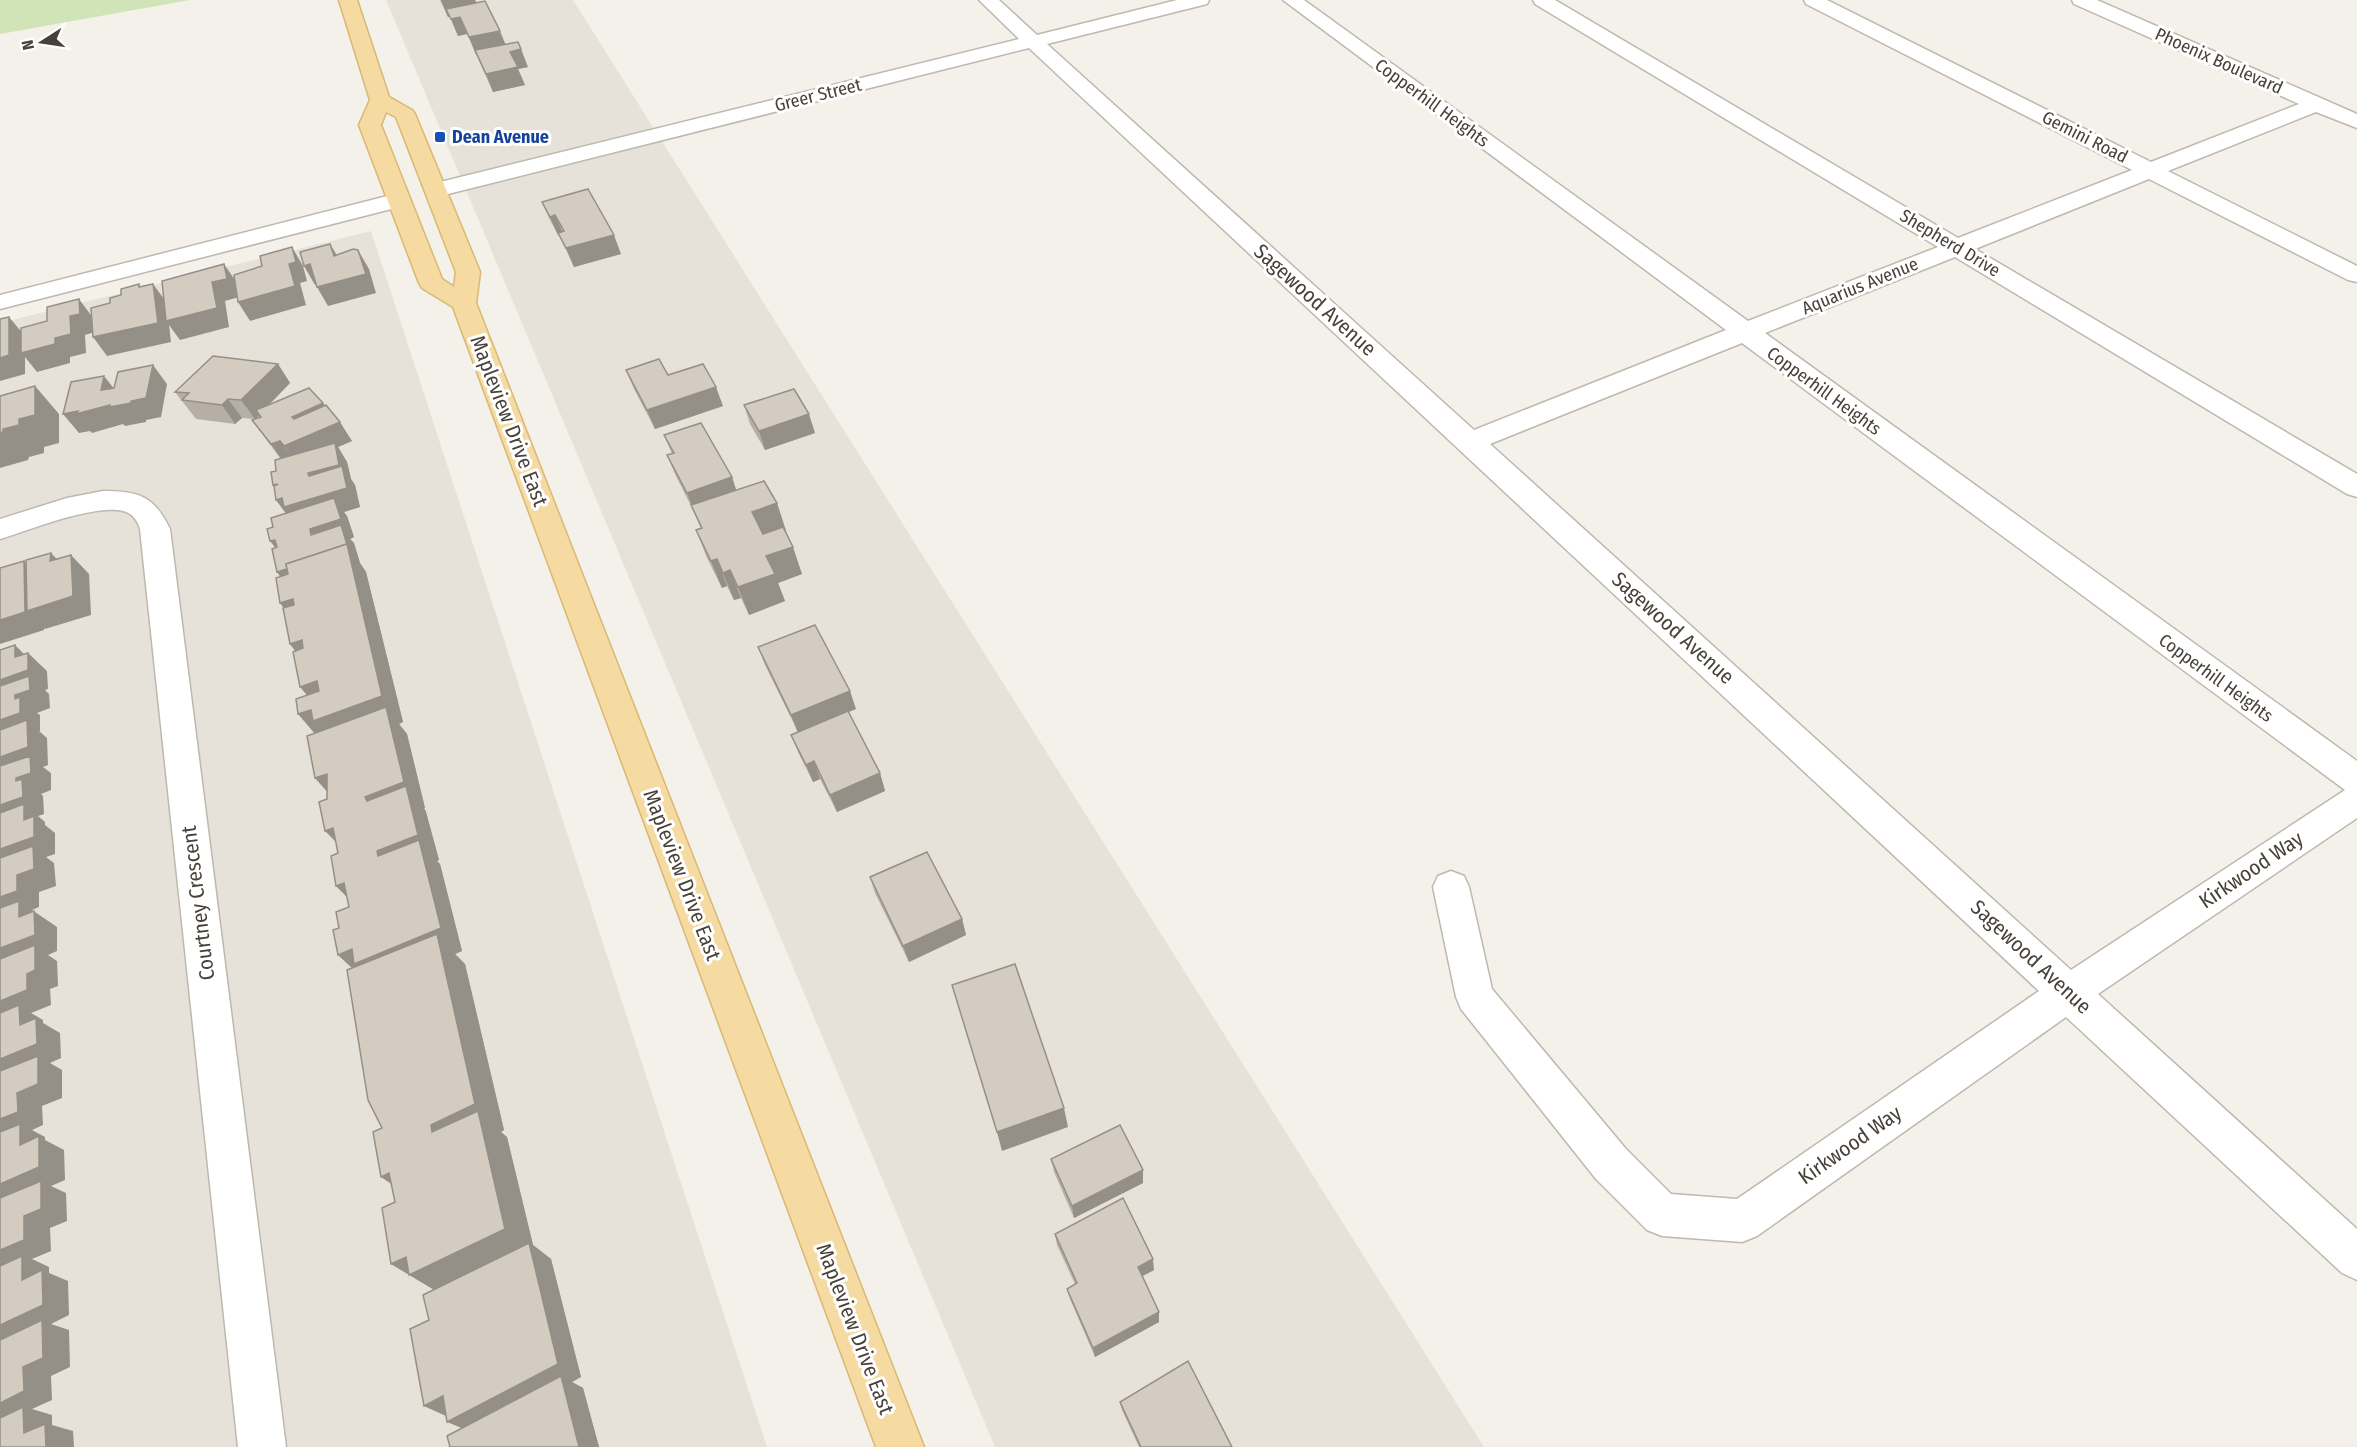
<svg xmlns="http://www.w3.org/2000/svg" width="2357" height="1447" font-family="'Fira Sans Condensed',sans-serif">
<rect width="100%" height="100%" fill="#f4f1ea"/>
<!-- residential -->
<g fill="#e7e2d9">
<path d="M386,0H573L1484,1447H995Z"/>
<path d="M371,231L767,1447H0V323Z"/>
</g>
<!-- green -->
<path fill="#d1e4b7" d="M0,0H190L0,34Z"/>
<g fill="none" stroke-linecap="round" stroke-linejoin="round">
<defs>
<g id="minor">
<path d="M979,0H999L1037,35L1177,0H1209L1207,4L1047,44L1474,430L1726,330L1283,0H1304L1748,321L1938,247L1535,4L1533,0H1555L1958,238L2132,170L1806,4L1804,0H1827L2151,162L2299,104L2074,4L2072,0H2097L2357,114V128L2316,112L2168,171L2357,266V282L2348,280L2149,179L1975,249L2357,474V497L2347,494L1955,257L1765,333L2357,761V818L2098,994L2357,1229V1280L2342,1273L2066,1017L1757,1236L1742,1242L1662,1236L1647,1230L1596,1179L1461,1009L1456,997L1433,887L1438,876L1451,871L1464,876L1469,887L1492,989L1626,1149L1671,1194L1737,1199L2039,991L1029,48L436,197L428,195L425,190L428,185L1019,39ZM1742,343L2345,790L2071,970L1490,444Z"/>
<path d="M399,193L407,195L410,200L407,205L0,309V295Z"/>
<path d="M103,491C139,491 154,496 170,529L286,1447H238L140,529C138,523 136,518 130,514C107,498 27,531 0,539V519L67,498Z"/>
</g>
<path id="major" d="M339,0H357L389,97L412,110L415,114L480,272L476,303L924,1447H876L453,307L422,288L419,283L359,125L370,100ZM386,112L396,117L456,272L454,287L442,279L381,125Z"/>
</defs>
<!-- minor casing -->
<use href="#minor" stroke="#beb8ae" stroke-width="3"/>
<!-- major casing -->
<use href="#major" stroke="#d9b873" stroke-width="3"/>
<!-- minor -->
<use href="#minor" fill="#fff" fill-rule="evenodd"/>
<!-- major -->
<use href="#major" fill="#f5dba2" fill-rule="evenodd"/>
</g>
<!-- wall -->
<g fill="#b6afa6">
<path d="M440,0H475L505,44L528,67L518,69L525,85L493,92L467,34L458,36L450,17H448Z"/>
<path d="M542,202L621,254L574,267L559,235H558L550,220Z"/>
<path d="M278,364L290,383L269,405L324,406L352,441L338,447L347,462L351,479L355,485L360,507L344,512L347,516L354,537L350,539L354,543L360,563L366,572L403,722L399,724L407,734L425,808H424L426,812L439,860L437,861L440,864L462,951L455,954L465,964L504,1130L501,1132L507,1137L533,1245L551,1259L581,1377L572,1382L583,1388L599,1447H450L462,1428L446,1416L424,1406L429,1320L434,1290L391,1264L395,1202L382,1128L352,968L338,955L339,928L349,907L347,897L336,886L338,853L327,799V791L315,778V733L307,695L295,651L290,644L284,608L280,603V576L277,572L273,527L286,513L273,485L280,458L252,420L254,419L242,418L235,424L196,419L175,392Z"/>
<path d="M626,370L668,375L723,406L655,429L634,389Z"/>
<path d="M744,405L815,433L765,450L750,424Z"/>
<path d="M664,435L732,477L736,490L777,503L786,531L802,574L778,583L785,601L749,615L741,598L734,600L727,586L722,588L707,558L696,530L701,529L692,508L675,474L667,455L672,454Z"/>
<path d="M758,647L856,709L848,712L880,773L885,791L837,812L820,779L813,782L798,752L791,735L798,732L765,665Z"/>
<path d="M870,877L962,919L966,935L909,962L875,893Z"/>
<path d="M1051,1159L1143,1170V1183L1074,1218L1054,1172Z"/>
<path d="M1055,1234L1154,1270L1142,1276L1159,1312V1322L1095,1357L1070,1299L1067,1289L1075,1284L1057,1245Z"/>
<path d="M1120,1402L1232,1447H1139L1122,1410Z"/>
</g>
<!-- shaded-wall -->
<g fill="#948f87">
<path d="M441,0H475L479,10L448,17Z"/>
<path d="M460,17L467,34L458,36L451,19Z"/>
<path d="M500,31L507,48L476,55L469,37Z"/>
<path d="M521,49L528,67L518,69L525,85L493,92L486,74L510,52Z"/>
<path d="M555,215L563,234L558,235L550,217Z"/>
<path d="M614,235L621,254L574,267L566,248Z"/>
<path d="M330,244L341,262L334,256Z"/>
<path d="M292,247L303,266L307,281L300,283L306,305L250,321L238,302L289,264Z"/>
<path d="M358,250L369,269L376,293L328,306L317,287Z"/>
<path d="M224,264L237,283L239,297L225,301L229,327L180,340L169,325L171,342L107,356L93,337L153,284L167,303L212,282Z"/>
<path d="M310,264L322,283L315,285L304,266Z"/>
<path d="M79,299L93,318L95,332L85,335L86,353L70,357V363L37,372L25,357V374L0,381V358L9,317L24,335L55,338L70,316Z"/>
<path d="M278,364L290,383L255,419L241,400Z"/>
<path d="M153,365L167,384L161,417L146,420V422L125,426L123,424L92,433L90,431L79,433L63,414L101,390L104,376L119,395L131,401Z"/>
<path d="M35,386L59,414V443L44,447V453L29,457L28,460L0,468V433L3,429L19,419Z"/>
<path d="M716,387L723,406L655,429L647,410Z"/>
<path d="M228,399L242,418L235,424L222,405Z"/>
<path d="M323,403L335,422L305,436L292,417Z"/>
<path d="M809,414L815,433L765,450L759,431Z"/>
<path d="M340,422L352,441L338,447L347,462L351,479L355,485L360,507L344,512L347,516L354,537L350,539L354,543L360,563L366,572L403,722L399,724L407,734L425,808H424L426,812L439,860L437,861L440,864L462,951L455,954L465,964L504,1130L501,1132L507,1137L533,1245L551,1259L581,1377L572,1382L583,1388L599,1447H579L474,1433L447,1422L443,1295L391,1264L432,1132L363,978L338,955L378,856L367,801L321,741L298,714L311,710L382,696L291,591L277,572L324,548L290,519L276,500L282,498L321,492L297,465L284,446Z"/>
<path d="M280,441L293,459L284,463L271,444Z"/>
<path d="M732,477L738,496L694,512L687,493Z"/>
<path d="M777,503L786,531L762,539L752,512Z"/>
<path d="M275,540L285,560L270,541Z"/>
<path d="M793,547L802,574L778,583L785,601L749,615L738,587L766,556Z"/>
<path d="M51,553L69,572L50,561Z"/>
<path d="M71,555L89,574L91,615L45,629L44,628V630L0,644V620L24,561L42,580Z"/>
<path d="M717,559L727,586L722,588L711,561Z"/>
<path d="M730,570L741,598L734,600L723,573Z"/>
<path d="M293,599L302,630L280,603Z"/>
<path d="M302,640L312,671L290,644Z"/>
<path d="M15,645L28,658V653L47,671L48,689L45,690L49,694L50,708L37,713L40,715V731H39L47,738L48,765L43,767L51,773V790L41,794L43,796L44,814L38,816L45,822V825L55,833V854L46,857L54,863L56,886L39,892V907L32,910L57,927V951L48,955L57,961L58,986L50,989L51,1005L31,1013L43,1020V1023L60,1033L61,1058L50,1063L62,1070V1098L42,1106L43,1125L32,1130L45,1137V1140L64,1150L65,1180L51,1186L66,1193L67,1221L50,1228L51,1251L32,1259L49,1267V1273L68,1281L69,1315L51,1324L69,1330L70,1367L51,1376L52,1400L32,1409L52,1415V1425L73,1431L74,1447H46L24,1433L0,1425V680L15,657Z"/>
<path d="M317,681L339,708L322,713L300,687Z"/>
<path d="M850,691L856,709L798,733L791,715Z"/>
<path d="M814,761L820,779L813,782L806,765Z"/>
<path d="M880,773L885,791L837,812L830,795Z"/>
<path d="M327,774L338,804L315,778Z"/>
<path d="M333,828L349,855L325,831Z"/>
<path d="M344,883L360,910L336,886Z"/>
<path d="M962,919L966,935L909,962L903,946Z"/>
<path d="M1064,1108L1068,1127L1002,1151L997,1132Z"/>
<path d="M1143,1170V1183L1074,1218L1072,1206Z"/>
<path d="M389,1173L415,1200L381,1177Z"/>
<path d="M1153,1259L1154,1270L1139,1278L1138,1267Z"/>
<path d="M1159,1312V1322L1095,1357L1093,1348Z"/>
<path d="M443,1396L451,1418L424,1406Z"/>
</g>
<!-- building -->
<g fill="#d4ccc1" stroke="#948f87" stroke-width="1.5">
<path d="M485,1L500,31L469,37L460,17L451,19L446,9Z"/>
<path d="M518,42L521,49L510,52L518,67L486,74L475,50Z"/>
<path d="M588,189L614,235L566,248L558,233L564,231L555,215L550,217L542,202Z"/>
<path d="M330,244L334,256L353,249L358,250L366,274L317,287L310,264L304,266L300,252Z"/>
<path d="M292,247L296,262L289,264L295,286L238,302L234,275L262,266L260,256Z"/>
<path d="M224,264L227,279L212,282L217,308L166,321L162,281Z"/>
<path d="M139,284V287L153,284L158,323L93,337L91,308L110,303V298L121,295V289Z"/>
<path d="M79,299L80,314L70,316L71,334L55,338V344L21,353V328L47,321V307Z"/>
<path d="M9,317V355L0,358V319Z"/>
<path d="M213,356L278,364L241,400L228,399L222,405L182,400L189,393L175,392Z"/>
<path d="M659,359L668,375L703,364L716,387L647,410L626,370Z"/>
<path d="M153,365L146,398L131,401V403L110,407V405L76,414L78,411L63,414L71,382L104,376L101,390L114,388L118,372Z"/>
<path d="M35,386V415L19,419V425L3,429V432L0,433V396Z"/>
<path d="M309,388L323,403L292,417L294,419L326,405L340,422L284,446L280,441L271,444L252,420L261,417L256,410Z"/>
<path d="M794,389L809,414L759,431L744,405Z"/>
<path d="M701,423L732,477L687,493L667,455L674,453L664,435Z"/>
<path d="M335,443L339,465L308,473L309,476L342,466L347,488L284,507L282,498L276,500L274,486L278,484L273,485L271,472L276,471L275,460Z"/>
<path d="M764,481L777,503L752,512L763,534L783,527L793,547L766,556L775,574L738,587L730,570L723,573L717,559L711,561L696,530L702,528L691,505Z"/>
<path d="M334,498L341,519L310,529L311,535L341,525L348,548L347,544L286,564L287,569L277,572L272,549L277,547L275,540L270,541L267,529L273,527L271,518Z"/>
<path d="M347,544L382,696L313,721L311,710L298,714L296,699L319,691L317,681L300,687L293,652L303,648L302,640L290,644L283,608L294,605L293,599L280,603L276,578L288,574L286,564Z"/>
<path d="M51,553L50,561L71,555L73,596L27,611L26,560Z"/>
<path d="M24,561L25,612L0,620V568Z"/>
<path d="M815,625L850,691L791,715L758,647Z"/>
<path d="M15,645V657L28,653V670L0,680V650Z"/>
<path d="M29,676L30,690L15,695V699L20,697V713L0,720V686Z"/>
<path d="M386,707L404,782L365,797L367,801L406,786L418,835L377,851L378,856L419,840L441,928L354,964L352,949L338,955L333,930L339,928L336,912L349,907L344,883L336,886L331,856L338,853L333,828L325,831L319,802L327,799V774L315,778L307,736Z"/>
<path d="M848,711L880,773L830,795L814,761L806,765L791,735Z"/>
<path d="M27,720L28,747L0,757V730Z"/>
<path d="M30,756L31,773L16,778V781L22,779L23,797L0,805V766Z"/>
<path d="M24,804V820L34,816V837L0,849V813Z"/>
<path d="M33,846L34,869L17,875V891L0,897V858Z"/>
<path d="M927,852L962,919L903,946L870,877Z"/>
<path d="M19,901V917L34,911L35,935L0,948V908Z"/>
<path d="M437,934L475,1104L431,1125L432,1132L478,1111L505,1229L409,1275L406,1257L391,1264L382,1208L395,1202L389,1173L381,1177L373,1132L382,1128L368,1100L347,970Z"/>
<path d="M35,945V970L27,974V990L0,1001V959Z"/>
<path d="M1015,964L1064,1108L997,1132L952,985Z"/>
<path d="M19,1005L20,1025L36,1018L37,1044L0,1059V1013Z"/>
<path d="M38,1056V1084L17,1093L18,1112L0,1119V1071Z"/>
<path d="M20,1124V1145L39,1136V1167L0,1184V1132Z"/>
<path d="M1120,1125L1143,1170L1072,1206L1051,1159Z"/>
<path d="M41,1181V1209L24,1216V1240L0,1250V1198Z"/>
<path d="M1123,1198L1153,1259L1138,1267L1159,1312L1093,1348L1067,1289L1077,1283L1055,1234Z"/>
<path d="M529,1243L558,1364L447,1422L443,1396L424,1406L410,1329L429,1320L423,1295Z"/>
<path d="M22,1256V1280L42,1270L43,1305L0,1325V1266Z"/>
<path d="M42,1320L43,1358L23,1367L24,1391L0,1403V1340Z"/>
<path d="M1188,1361L1232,1447H1141L1120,1402Z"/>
<path d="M561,1376L579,1447H450L447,1436Z"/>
<path d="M23,1407L24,1433L45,1424L46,1447H0V1418Z"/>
</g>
<!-- markers -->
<rect fill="#1a4fb4" stroke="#fff" stroke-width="2" x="434" y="131" width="12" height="12" rx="3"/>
<g text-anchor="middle" stroke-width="6" stroke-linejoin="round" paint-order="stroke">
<!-- far-street labels -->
<g font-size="18" fill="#474139" stroke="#fff">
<text transform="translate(2219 61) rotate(24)" y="6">Phoenix Boulevard</text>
<text transform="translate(818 95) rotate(-14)" y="6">Greer Street</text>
<text transform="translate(1432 103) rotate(36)" y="6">Copperhill Heights</text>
<text transform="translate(2085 137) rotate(27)" y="6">Gemini Road</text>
<text transform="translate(1950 243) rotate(31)" y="6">Shepherd Drive</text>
<text transform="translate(1860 286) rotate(-22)" y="6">Aquarius Avenue</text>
<text transform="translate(1824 391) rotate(36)" y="6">Copperhill Heights</text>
<text transform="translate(2216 678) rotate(36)" y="6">Copperhill Heights</text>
</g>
<!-- far-transit labels -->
<g font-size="18" font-weight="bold" fill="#164399" stroke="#fff" text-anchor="start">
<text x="452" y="143">Dean Avenue</text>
</g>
<!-- street labels -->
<g font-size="21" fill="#474139" stroke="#fff">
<text transform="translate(1315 300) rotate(42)" y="7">Sagewood Avenue</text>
<text transform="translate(509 421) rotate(69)" y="7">Mapleview Drive East</text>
<text transform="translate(1673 628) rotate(42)" y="7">Sagewood Avenue</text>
<text transform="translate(2251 870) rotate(-34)" y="7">Kirkwood Way</text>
<text transform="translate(682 875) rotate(69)" y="7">Mapleview Drive East</text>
<text transform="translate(198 903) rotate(-97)" y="7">Courtney Crescent</text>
<text transform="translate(2031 957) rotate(43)" y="7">Sagewood Avenue</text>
<text transform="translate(1850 1145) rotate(-35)" y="7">Kirkwood Way</text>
<text transform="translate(855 1329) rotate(69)" y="7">Mapleview Drive East</text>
</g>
</g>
<!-- north arrow -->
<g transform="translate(42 42) rotate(258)" stroke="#ffffff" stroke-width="4.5" paint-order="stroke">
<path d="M0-4.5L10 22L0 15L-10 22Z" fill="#474139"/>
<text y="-9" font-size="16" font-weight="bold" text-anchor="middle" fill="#474139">N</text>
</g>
</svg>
